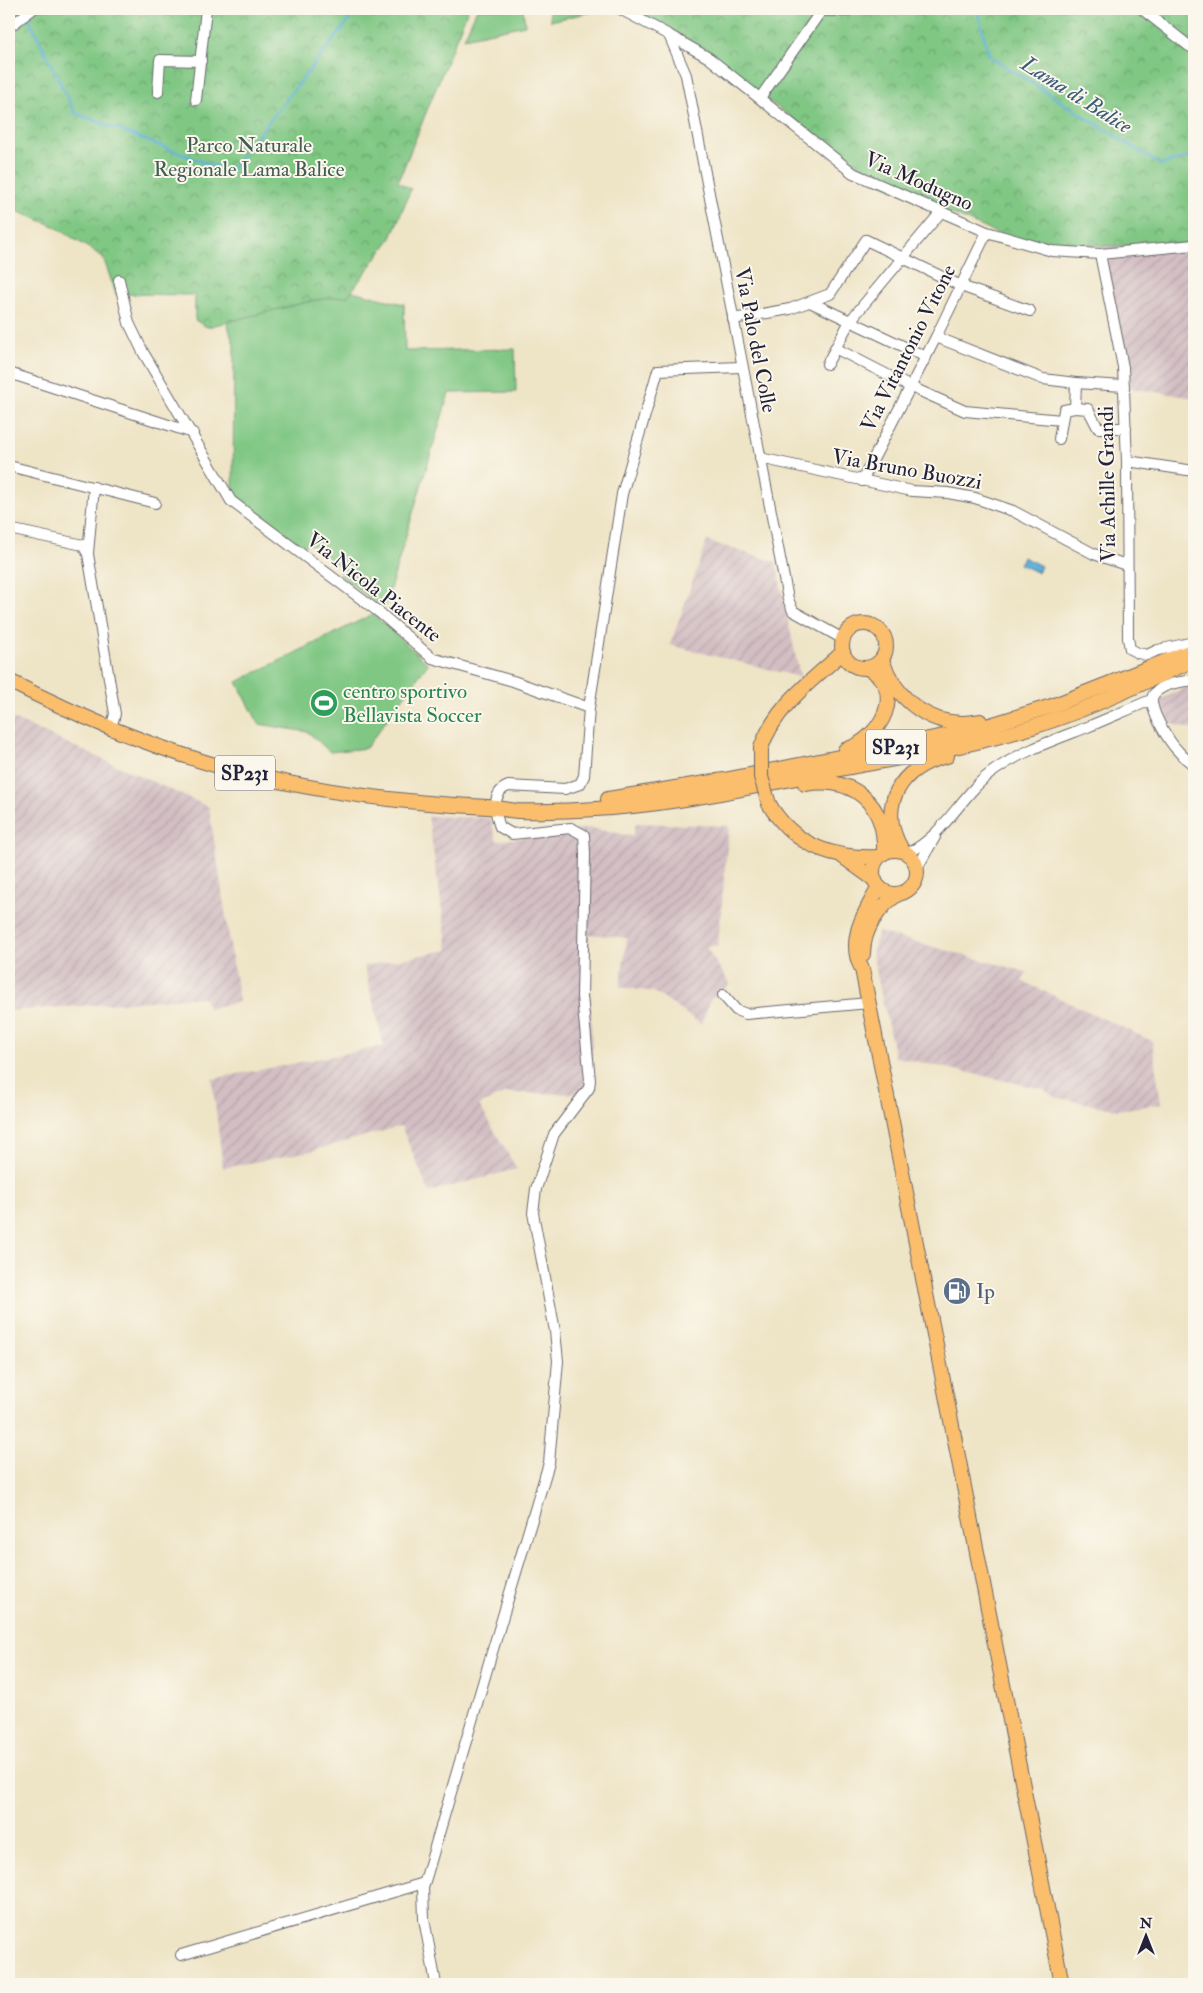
<svg xmlns="http://www.w3.org/2000/svg" width="1203" height="1993" font-family="'IM FELL Double Pica',serif">
<defs>
<pattern id="industrial-furrows" width="10" height="10" patternUnits="userSpaceOnUse" patternTransform="scale(1.25)"><rect width="10" height="10" fill="#d2bec3"/><path d="M-1 1l2-2M0 10L10 0M9 11l2-2" fill="none" stroke="#b4a3a8"/></pattern>
<pattern id="park-crowns" width="20" height="18" patternUnits="userSpaceOnUse" patternTransform="scale(1.25)"><rect width="20" height="18" fill="#80c784"/><path d="M2 6a3 3 0 1 1 6 0M12 15a3 3 0 1 1 6 0" fill="none" stroke="#68a16d"/></pattern>
<pattern id="water-waves" width="16" height="10" patternUnits="userSpaceOnUse" patternTransform="scale(1.25)"><rect width="16" height="10" fill="#5fb0da"/><path d="M0 5q4-4 8 0t8 0" fill="none" stroke="#4e8fb2"/></pattern>
</defs>
<rect width="100%" height="100%" fill="#fbf7ec"/>
<filter id="ink" filterUnits="userSpaceOnUse"><feTurbulence type="fractalNoise" baseFrequency=".02" numOctaves="2"/><feDisplacementMap in="SourceGraphic" scale="10" xChannelSelector="R" yChannelSelector="G"/><feConvolveMatrix kernelMatrix="1 2 1 2 8 2 1 2 1" color-interpolation-filters="sRGB"/></filter>
<filter id="wash" filterUnits="userSpaceOnUse"><feTurbulence type="fractalNoise" baseFrequency=".0096" numOctaves="4" result="noise"/><feDisplacementMap in="SourceGraphic" scale="20" xChannelSelector="R" yChannelSelector="G"/><feGaussianBlur stdDeviation="1.12" result="paint"/><feColorMatrix in="noise" values="0 0 0 0 0 0 0 0 0 0 0 0 0 0 0 0 0 1.4 0 .05"/><feComposite in="paint" operator="in"/></filter>
<g filter="url(#wash)">
<rect width="100%" height="100%" fill="#eee4c6"/>
<!-- industrial -->
<g fill="url(#industrial-furrows)">
<path d="M1194,240V398L1131,388L1102,246Z"/>
<path d="M707,541L776,562L800,677L670,645Z"/>
<path d="M1194,686V730L1170,723L1160,700L1182,689Z"/>
<path d="M9,717L209,807L239,1002L209,1009L203,997L9,1011Z"/>
<path d="M428,816L490,818L497,841L590,828L633,836L636,823L729,826L718,945L706,947L730,984L711,999L701,1024L654,992L620,987L627,938L589,934L593,1094L506,1093L479,1105L517,1169L429,1192L401,1126L311,1151L223,1168L212,1079L384,1046L364,966L448,950Z"/>
<path d="M878,932L1027,972L1022,981L1152,1041L1161,1104L1118,1110L1055,1097L1043,1089L895,1057L872,953Z"/>
</g>
<!-- green -->
<g fill="#80c784" stroke="#517460">
<path d="M477,9H523L525,25L464,38Z"/>
<path d="M549,9H595V11L551,21Z"/>
<path d="M335,288C358,291 380,299 404,304L405,351L515,349L516,392L449,393L384,609L341,576L339,566L311,544L299,545L233,494L234,344L225,317Z"/>
<path d="M373,614L428,664L366,748L330,752L308,732L259,724L237,682Z"/>
</g>
<!-- park -->
<g fill="url(#park-crowns)" stroke="#517460">
<path d="M9,9H468L398,182L411,189L391,238L348,296L315,300L207,327L195,320V295L116,294L103,257L54,226L9,208Z"/>
<path d="M626,9H1194V244L1112,246L1015,241L885,185L689,43Z"/>
</g>
<!-- water -->
<path fill="url(#water-waves)" stroke="#40698a" d="M1023,557L1041,566L1038,573L1019,564Z"/>
<g fill="none" stroke-linecap="round" stroke-linejoin="round">
<!-- stream -->
<g stroke="#5fb0da" stroke-width="2.5">
<path d="M977,9L989,56L1161,165L1194,155"/>
<path d="M28,17L75,113L229,172L358,9"/>
</g>
</g>
</g>
<g filter="url(#ink)">
<g fill="none" stroke-linecap="round" stroke-linejoin="round">
<defs>
<g id="minor">
<path d="M620,9L669,35L709,58L853,173L987,232L1052,251L1100,254L1194,245"/>
<path d="M1142,9L1189,46L1194,48"/>
<path d="M9,27L33,9"/>
<path d="M669,35L686,75L788,599L793,611L843,639"/>
<path d="M158,92L160,60L201,61"/>
<path d="M760,98L821,11H848"/>
<path d="M196,100L206,9"/>
<path d="M1100,254L1123,367L1127,461L1128,638L1130,649L1138,653L1147,655L1158,650L1194,642"/>
<path d="M119,280L129,323L143,352L231,501L380,613L432,658L513,681L589,708L622,494L658,370L741,367"/>
<path d="M810,302L926,357"/>
<path d="M733,319L790,309L830,294L866,240L961,286L1030,311"/>
<path d="M936,337L1043,379L1076,383L1124,386"/>
<path d="M835,348L911,387L965,411L1062,420"/>
<path d="M827,364L850,321L941,212"/>
<path d="M9,373L193,433"/>
<path d="M1075,408L1088,409L1098,428H1126"/>
<path d="M1059,439L1064,410L1075,408L1076,383"/>
<path d="M760,458L912,491L948,493L975,498L1013,511L1094,554L1126,565"/>
<path d="M1127,461L1194,471"/>
<path d="M9,466L155,503"/>
<path d="M862,481L936,337L987,232"/>
<path d="M9,529L83,545L88,554L115,714L111,728"/>
<path d="M88,553L94,487"/>
<path d="M1194,680C1181,682 1163,683 1154,694C1145,705 1170,743 1179,752C1183,757 1189,761 1194,765"/>
<path d="M908,853C946,835 961,793 995,770C1022,751 1054,740 1085,728C1107,719 1129,709 1151,700"/>
<path d="M917,868L935,837"/>
<path d="M723,995L736,1010L746,1014L869,1003"/>
<path d="M181,1955L424,1883"/>
<path d="M436,1984L424,1919L423,1888L490,1659L549,1463L558,1361L555,1331L533,1213L536,1189L554,1134L589,1088L590,1080L582,996L585,853L584,835L571,828L512,834L500,827C495,814 491,793 508,786L565,789L580,784L584,776L589,708"/>
</g>
<g id="major">
<circle cx="864" cy="646" r="22"/>
<path d="M882,660C897,701 933,731 980,721"/>
<path d="M9,681C80,717 155,749 232,770C316,792 401,803 488,807C498,808 508,810 518,811C549,812 581,810 611,808C685,802 758,786 830,771C896,758 964,748 1029,728C1086,711 1140,684 1194,660"/>
<path d="M761,748C776,705 811,682 843,652"/>
<path d="M845,750C880,740 909,689 867,668"/>
<path d="M805,784C854,776 886,804 884,852"/>
<path d="M608,799L724,780L974,730L1052,706L1194,650"/>
<path d="M769,804C793,845 832,859 878,857"/>
<circle cx="895" cy="872" r="22"/>
<path d="M902,850C876,806 900,767 947,756"/>
<path d="M842,856L875,880"/>
<path d="M879,887C865,912 846,940 862,969L1062,1984"/>
<path d="M863,954C863,929 879,907 898,894"/>
</g>
</defs>
<!-- minor casing -->
<use href="#minor" stroke="#69666c" stroke-width="12"/>
<!-- major casing -->
<use href="#major" stroke="#69666c" stroke-width="16"/>
<!-- minor -->
<use href="#minor" stroke="#fff" stroke-width="10"/>
<!-- major -->
<use href="#major" stroke="#fabe6d" stroke-width="14"/>
<defs>
<path id="major-bridge" d="M761,748V777L769,804"/>
</defs>
<!-- major-bridge casing -->
<use href="#major-bridge" stroke="#69666c" stroke-width="16" stroke-linecap="butt"/>
<!-- major-bridge -->
<use href="#major-bridge" stroke="#fabe6d" stroke-width="14"/>
</g>
</g>
<!-- icons -->
<defs>
<symbol id="stadium-disc" viewBox="-11 -11 22 22"><circle r="9.5" fill="#2e9e5b" stroke="#fbf7ec"/><path d="M0-5a6.5 5 0 1 0 0 10a6.5 5 0 1 0 0-10ZM-3.5-1.8h7v3.6h-7Z" fill="#fff"/></symbol>
<symbol id="fuel-disc" viewBox="-11 -11 22 22"><circle r="9.5" fill="#5c6f8a" stroke="#fbf7ec"/><path d="M-5.5-6h7V0h2V4h1.3V-2.5L3-4.5l.8-.8L6-3V5H2.5V1h-1V6h-7ZM-4.2-4.7v3.2H.2V-4.7Z" fill="#fff"/></symbol>
</defs>
<g fill-rule="evenodd">
<use href="#stadium-disc" x="308" y="687" width="32" height="32"/>
<use href="#fuel-disc" x="941" y="1275" width="32" height="32"/>
</g>
<g text-anchor="middle" stroke-width="4" stroke-linejoin="round" paint-order="stroke">
<!-- shield labels -->
<g fill="#fbf7ec" stroke="#636270" stroke-width="1">
<rect x="866" y="729.5" width="60" height="35" rx="4"/>
<rect x="215" y="755.5" width="60" height="35" rx="4"/>
</g>
<g font-size="20" font-weight="bold" fill="#22223b">
<text x="896" y="754">SP231</text>
<text x="245" y="780">SP231</text>
</g>
<!-- park labels -->
<g font-size="21" fill="#435c55" stroke="#fbf7ec">
<text x="249" y="152">Parco Naturale<tspan x="249" dy="24">Regionale Lama Balice</tspan></text>
</g>
<!-- street labels -->
<g font-size="21" fill="#22223b" stroke="#fbf7ec">
<text transform="translate(919 181) rotate(24)" y="7">Via Modugno</text>
<text transform="translate(756 340) rotate(79)" y="7">Via Palo del Colle</text>
<text transform="translate(908 348) rotate(-63)" y="7">Via Vitantonio Vitone</text>
<text transform="translate(907 469) rotate(10)" y="7">Via Bruno Buozzi</text>
<text transform="translate(1107 484) rotate(-91)" y="7">Via Achille Grandi</text>
<text transform="translate(374 587) rotate(38)" y="7">Via Nicola Piacente</text>
</g>
<!-- leisure labels -->
<g font-size="21" fill="#27864d" stroke="#fbf7ec" text-anchor="start">
<text x="343" y="698">centro sportivo<tspan x="343" dy="24">Bellavista Soccer</tspan></text>
</g>
<!-- service labels -->
<g font-size="21" fill="#4e5e75" stroke="#fbf7ec" text-anchor="start">
<text x="976" y="1298">Ip</text>
</g>
<!-- water labels -->
<g font-size="22" font-style="italic" fill="#3a5b7b" stroke="#fbf7ec">
<text transform="translate(1077 94) rotate(32)" y="8">Lama di Balice</text>
</g>
</g>
<!-- margin -->
<rect width="1203" height="1993" fill="none" stroke="#fbf7ec" stroke-width="30"/>
<!-- north arrow -->
<g transform="translate(1146 1936)" stroke="#fbf7ec" stroke-width="4" paint-order="stroke">
<path d="M0-4L9 19L0 12L-9 19Z" fill="#22223b"/>
<text y="-8" font-size="14" font-weight="bold" text-anchor="middle" fill="#22223b">N</text>
</g>
</svg>
